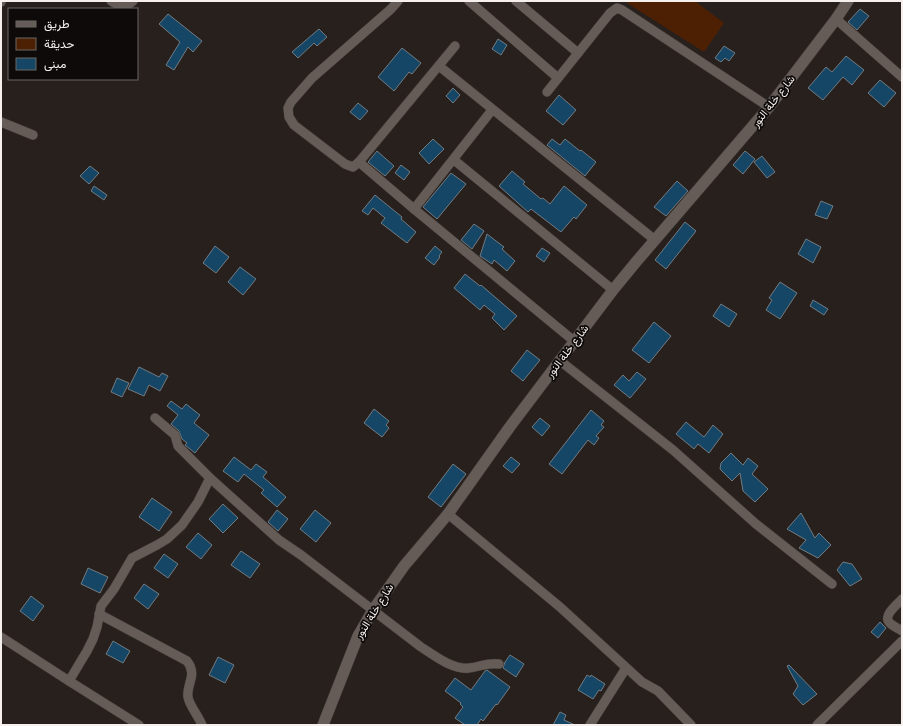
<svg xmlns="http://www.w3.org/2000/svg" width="903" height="726" font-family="Mulish,Vazirmatn,sans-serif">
<rect width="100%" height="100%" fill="#27201c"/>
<!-- green -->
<path fill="#4d2004" d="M629,1H695L724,23L704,52L627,3Z"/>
<!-- building -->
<g fill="#154666" stroke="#737b82">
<path d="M860,9L869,16L857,30L848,22Z"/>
<path d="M168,14L202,41L193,52L188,47L174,70L166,65L180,42L159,24Z"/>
<path d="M319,29L327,37L317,46L314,43L298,58L292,52Z"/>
<path d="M498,39L507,45L501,55L492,49Z"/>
<path d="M724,46L735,53L729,61L725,58L721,62L715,58Z"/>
<path d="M402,48L421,63L412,74L409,72L394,91L378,77Z"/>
<path d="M846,56L864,70L852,85L843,77L823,100L808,88L826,67L832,72Z"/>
<path d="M880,80L896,93L884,107L868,93Z"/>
<path d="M453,88L460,95L453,103L446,96Z"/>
<path d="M559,95L576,110L563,125L546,111Z"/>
<path d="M358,103L368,111L360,120L350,112Z"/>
<path d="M433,139L444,149L429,164L419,153Z"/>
<path d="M552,139L560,145L565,139L580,151L581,150L596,162L585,176L547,145Z"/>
<path d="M377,151L394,166L385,176L368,162Z"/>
<path d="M745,151L755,159L743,174L733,165Z"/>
<path d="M762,156L775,172L767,178L754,162Z"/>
<path d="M401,165L410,172L404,180L395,173Z"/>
<path d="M90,166L99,173L89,184L80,176Z"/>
<path d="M512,171L525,182L523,184L541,199L543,198L550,204L564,186L587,205L576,219L574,217L561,232L531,209L528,212L499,186Z"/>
<path d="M451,173L466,184L437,219L423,207Z"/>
<path d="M677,181L688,191L666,216L654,207Z"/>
<path d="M94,186L107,195L104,200L91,191Z"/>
<path d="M375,195L402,217L401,219L416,232L407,243L381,223L385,218L373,208L368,215L362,211Z"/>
<path d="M821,201L833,206L827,219L815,215Z"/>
<path d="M685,222L696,231L666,269L655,260Z"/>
<path d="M474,224L484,231L472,249L461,240Z"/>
<path d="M487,234L504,247L502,249L515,261L507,271L494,260L492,264L480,256Z"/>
<path d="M806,239L821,247L813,263L798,254Z"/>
<path d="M215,246L229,257L216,273L203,263Z"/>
<path d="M435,246L442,252L439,256L440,257L434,265L425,258Z"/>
<path d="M542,248L550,253L544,262L536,256Z"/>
<path d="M240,267L256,279L243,295L228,282Z"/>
<path d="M465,274L480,286L481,285L517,316L504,330L492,318L495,314L484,305L480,310L454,288Z"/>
<path d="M780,282L797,293L780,319L766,310L772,300L769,298Z"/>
<path d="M813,300L828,309L824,315L810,306Z"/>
<path d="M721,304L737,314L729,327L713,316Z"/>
<path d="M654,322L671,336L649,363L632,350Z"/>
<path d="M527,350L540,360L523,381L511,371Z"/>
<path d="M139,367L159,377L162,373L168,376L160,391L149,385L144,396L128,389Z"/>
<path d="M637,372L646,379L630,398L614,385L623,375L629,381Z"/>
<path d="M117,378L129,383L122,397L111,392Z"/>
<path d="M171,401L182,409L186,404L200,415L194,423L209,435L195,453L185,445L187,443L182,439L179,431L171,424L178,415L167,406Z"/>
<path d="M374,409L389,421L386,425L389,428L382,437L364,423Z"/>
<path d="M591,410L604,421L601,425L604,427L596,436L599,438L594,445L588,440L562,474L549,464Z"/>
<path d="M540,418L550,426L542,436L532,427Z"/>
<path d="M686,422L704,437L713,425L723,434L709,453L698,444L694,449L676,434Z"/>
<path d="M731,453L743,465L748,458L758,466L752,474L768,489L755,502L743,491L740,473L732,481L720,469L721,463Z"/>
<path d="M234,457L251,470L256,464L267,472L263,477L286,497L277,507L261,493L264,490L244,474L238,482L223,471Z"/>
<path d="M511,457L520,464L512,473L503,466Z"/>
<path d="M453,464L466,474L441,507L428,497Z"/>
<path d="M152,498L172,512L159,531L139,517Z"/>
<path d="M223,504L238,518L223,533L209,519Z"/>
<path d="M277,510L288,519L278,531L268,522Z"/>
<path d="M315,510L331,523L316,542L300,529Z"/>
<path d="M801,513L815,538L819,533L831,545L818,558L799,548L806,540L787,529Z"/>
<path d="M198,533L212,545L201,559L186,547Z"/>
<path d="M241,551L260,564L250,578L231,565Z"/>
<path d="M164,554L178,564L168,578L154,568Z"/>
<path d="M843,562L852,564L862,579L850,586L837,570Z"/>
<path d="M88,568L108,577L100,593L81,584Z"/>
<path d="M144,584L159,594L148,609L134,598Z"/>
<path d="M31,596L44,606L33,621L20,611Z"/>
<path d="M880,622L886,628L878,638L871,632Z"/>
<path d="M113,641L130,651L123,663L106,654Z"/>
<path d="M510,655L524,664L516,677L503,668L505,662Z"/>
<path d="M218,657L234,665L225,683L209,675Z"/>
<path d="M789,665L817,694L803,705L793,694L798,686L787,666Z"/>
<path d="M487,670L510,687L497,705L496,704L483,721L481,719L477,725H465L455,718L463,707L460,704L461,703L445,691L455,678L471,690L485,671Z"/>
<path d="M587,675L590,677L591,675L605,684L601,691L599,690L593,699L578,690Z"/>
<path d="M560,712L566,715L564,720L575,725H553Z"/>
</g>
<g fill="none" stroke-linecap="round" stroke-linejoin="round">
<defs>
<g id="minor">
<path d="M111,1C119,6 125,8 133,1"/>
<path d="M398,1L391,9L312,78L291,102L288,108L289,117L294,125L345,164L353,167L359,162L455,46"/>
<path d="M469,1L558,78"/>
<path d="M516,1L578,53"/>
<path d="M1,2V1"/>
<path d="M836,19L902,77"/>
<path d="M439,66L655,240"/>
<path d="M547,92L610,13L617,8L622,10L769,107"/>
<path d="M1,122L33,135"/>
<path d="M454,160L613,290"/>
<path d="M359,162L414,209L574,341"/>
<path d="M414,209L492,110"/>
<path d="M559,360L673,450L756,524L832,584"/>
<path d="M155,418L175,435L178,446L210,478L279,540L301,555L421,647C434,655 452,670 469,668C480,667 487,662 499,664"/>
<path d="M448,514L560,607L642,682L658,691L691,725"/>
<path d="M902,599C898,604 883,615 889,622C892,626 898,628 902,631"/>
<path d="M99,614L187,661C198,675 186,684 188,697C189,705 199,717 202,725"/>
<path d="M1,637L69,681L139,725"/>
<path d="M69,681L87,651L93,639L97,627L101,606L114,589L132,558L157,545L167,539L182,525L198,502L210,478"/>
<path d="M590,725L626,668"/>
<path d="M817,725L902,641"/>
</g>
<path id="tertiary" d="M323,725L358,636L373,610L404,566L448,514L509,428L613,290L636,262L769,107L836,19L848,1"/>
</defs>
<!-- minor casing -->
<use href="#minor" stroke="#423c3a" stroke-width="10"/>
<!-- tertiary casing -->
<use href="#tertiary" stroke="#423c3a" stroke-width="12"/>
<!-- minor -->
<use href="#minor" stroke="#655c58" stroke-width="9"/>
<!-- tertiary -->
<use href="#tertiary" stroke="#655c58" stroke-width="11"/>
</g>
<g text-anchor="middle" stroke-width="3.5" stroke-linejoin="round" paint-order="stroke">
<!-- street labels -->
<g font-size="11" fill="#f5f0ed" stroke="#0e0a09">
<text transform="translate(773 101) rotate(-52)" y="4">شارع خلة النور</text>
<text transform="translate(567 351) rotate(-53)" y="4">شارع خلة النور</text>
<text transform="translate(374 611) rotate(-58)" y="4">شارع خلة النور</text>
</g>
</g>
<!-- border -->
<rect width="903" height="726" fill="none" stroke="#f5f0ed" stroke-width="4"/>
<!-- legend -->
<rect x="8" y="8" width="130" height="72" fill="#0e0a09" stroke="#6a6664"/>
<rect x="16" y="21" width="20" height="6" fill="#655c58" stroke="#6a6664"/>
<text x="44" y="28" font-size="12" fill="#f5f0ed">طريق</text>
<rect x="16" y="38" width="20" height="12" fill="#4d2004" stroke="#6a6664"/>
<text x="44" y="48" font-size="12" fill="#f5f0ed">حديقة</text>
<rect x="16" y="58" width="20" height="12" fill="#154666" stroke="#6a6664"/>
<text x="44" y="68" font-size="12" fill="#f5f0ed">مبنى</text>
</svg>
